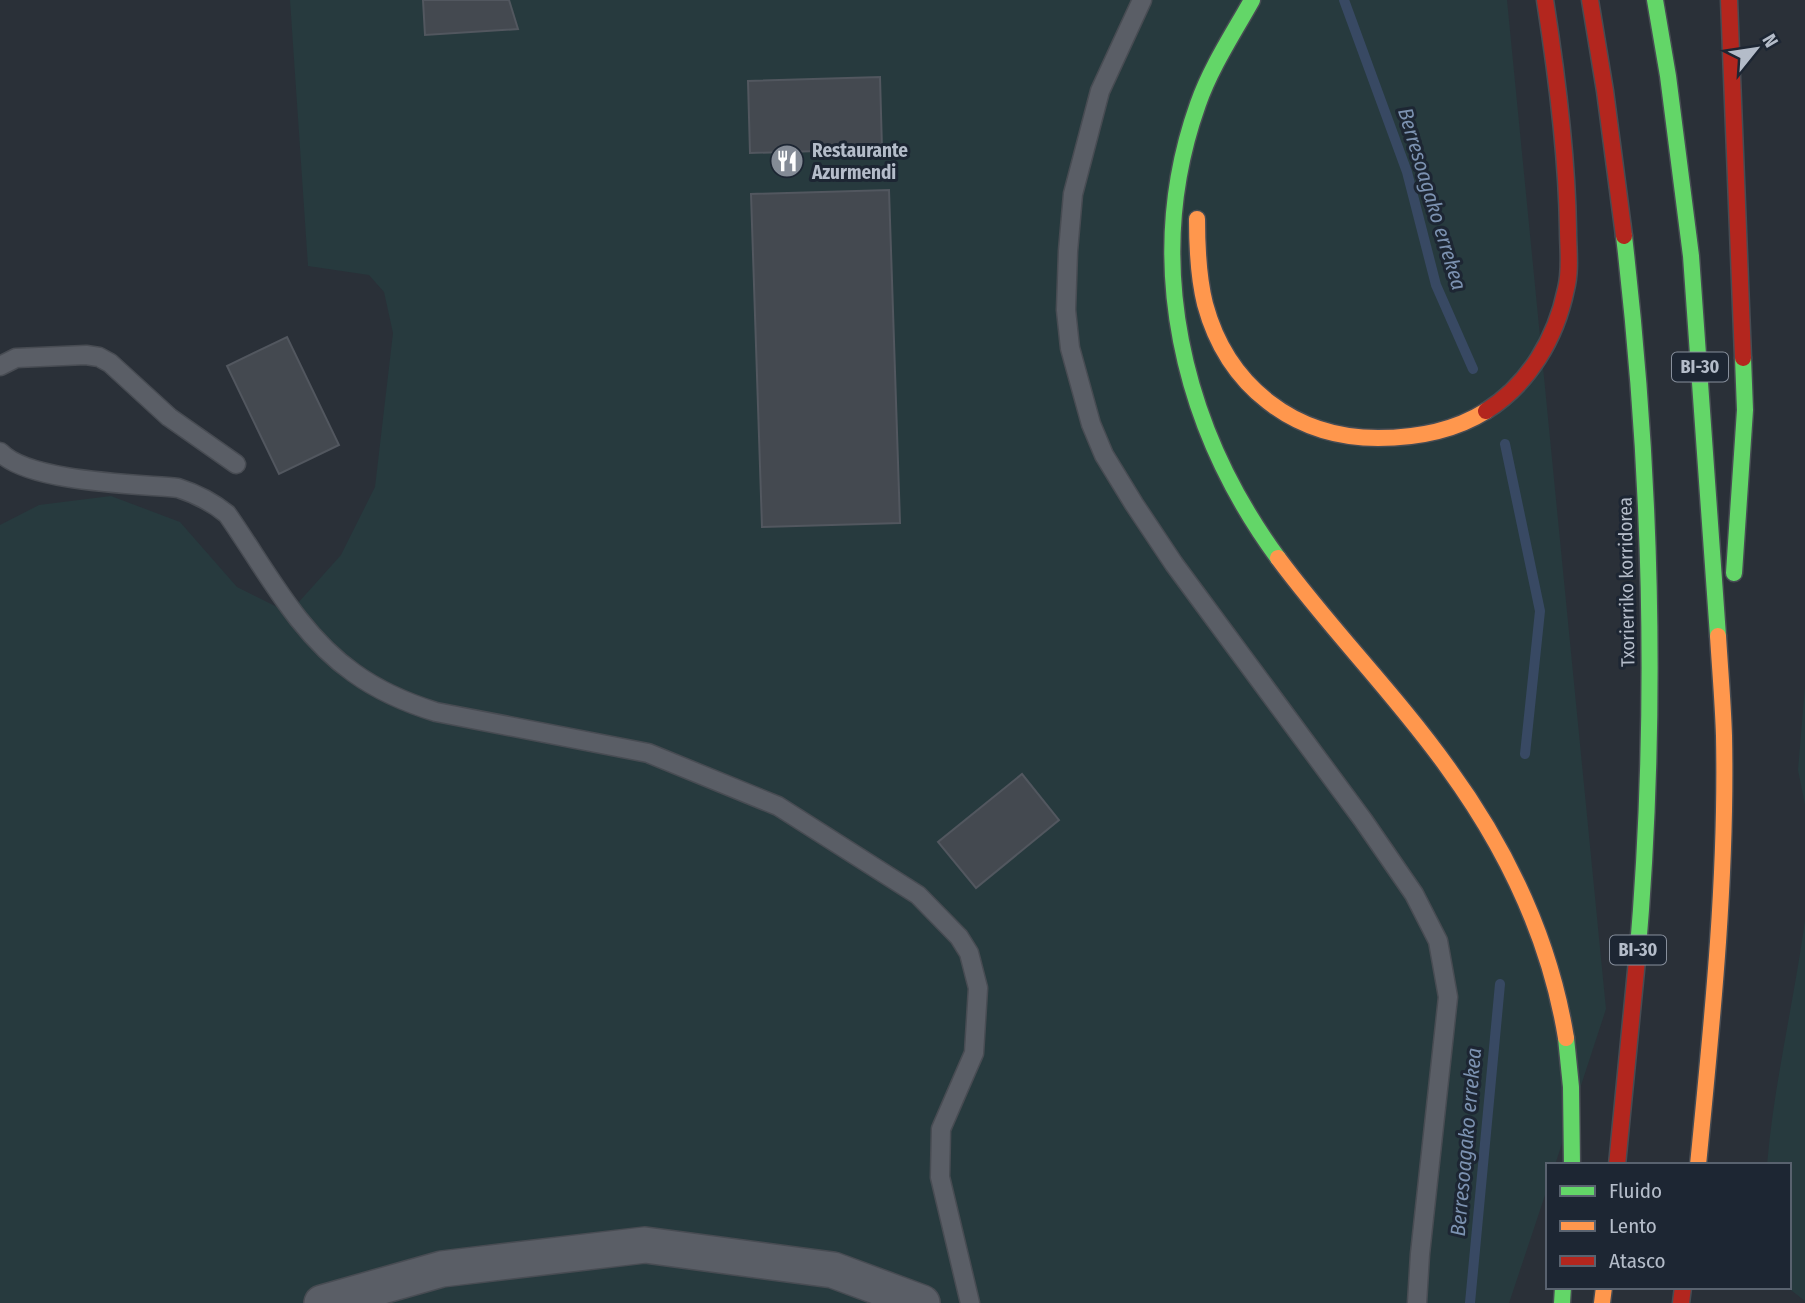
<svg xmlns="http://www.w3.org/2000/svg" width="1805" height="1303" font-family="'Fira Sans Condensed',sans-serif">
<rect width="100%" height="100%" fill="#2a3038"/>
<!-- green -->
<g fill="#273a3e">
<path d="M290,0H1507L1606,1009L1555,1165H1548V1186L1509,1303H0V525L39,505L111,496L180,522L237,587L289,613L341,555L375,487L393,333L384,292L369,275L308,266Z"/>
<path d="M1805,686V805L1798,770Z"/>
<path d="M1805,920V1301L1787,1287H1789V1165H1767C1774,1082 1794,1002 1805,920Z"/>
</g>
<g fill="none" stroke-linecap="round" stroke-linejoin="round">
<!-- stream -->
<g stroke="#384963" stroke-width="10">
<path d="M1344,0L1407,172L1436,285L1473,369"/>
<path d="M1505,444L1540,611L1525,754"/>
<path d="M1470,1303L1500,984"/>
</g>
</g>
<!-- building -->
<g fill="#444950" stroke="#52575f" stroke-width="2">
<path d="M423,0H509L518,29L425,35Z"/>
<path d="M880,77L882,149L750,153L748,81Z"/>
<path d="M889,190L900,523L762,527L751,194Z"/>
<path d="M287,337L339,445L279,474L227,366Z"/>
<path d="M1022,774L1059,820L976,888L938,842Z"/>
</g>
<g fill="none" stroke-linecap="round" stroke-linejoin="round">
<defs>
<g id="lane">
<path d="M1142,0L1100,91L1073,194L1068,251L1066,310L1070,348L1091,424L1104,455L1134,504L1174,564L1363,820L1414,894L1438,941L1448,997L1420,1254L1417,1303"/>
<path d="M0,366L16,358L86,355L99,357L110,363L169,417L236,464"/>
<path d="M0,452C28,482 135,484 178,488C197,494 211,501 227,514C265,568 298,634 354,673C379,691 407,703 436,712L648,753L778,806L918,895L959,937L969,953L978,988L974,1053L941,1129L940,1177L970,1303"/>
</g>
<path id="street" d="M322,1303L442,1269L645,1245L833,1270L922,1303"/>
<g id="fast">
<path d="M1252,0C1233,34 1211,67 1198,104C1142,261 1182,427 1278,558"/>
<path d="M1655,0L1668,76L1691,256L1718,636"/>
<path d="M1624,236C1652,476 1658,719 1637,960"/>
<path d="M1734,573L1745,410L1743,358"/>
<path d="M1566,1038L1571,1087L1572,1165"/>
<path d="M1562,1303L1563,1287"/>
</g>
<g id="slow">
<path d="M1197,219C1197,248 1198,276 1205,304C1227,386 1294,438 1378,438C1415,438 1454,431 1486,411"/>
<path d="M1278,558C1332,631 1396,695 1448,768C1507,849 1550,940 1566,1038"/>
<path d="M1698,1165C1712,1023 1727,879 1724,736C1723,703 1720,669 1718,636"/>
<path d="M1602,1303L1604,1287"/>
</g>
<g id="jam">
<path d="M1590,0L1605,91L1624,236"/>
<path d="M1729,0L1743,358"/>
<path d="M1486,411C1529,384 1556,338 1566,289C1571,270 1568,249 1568,230C1567,153 1557,76 1545,0"/>
<path d="M1617,1165L1637,960"/>
<path d="M1681,1303L1683,1287"/>
</g>
</defs>
<!-- lane casing -->
<use href="#lane" stroke="#484c53" stroke-width="21"/>
<!-- street casing -->
<use href="#street" stroke="#484c53" stroke-width="38"/>
<!-- fast casing -->
<use href="#fast" stroke="#474c53" stroke-width="19"/>
<!-- slow casing -->
<use href="#slow" stroke="#474c53" stroke-width="19"/>
<!-- jam casing -->
<use href="#jam" stroke="#474c53" stroke-width="19"/>
<!-- lane -->
<use href="#lane" stroke="#5a5e66" stroke-width="18"/>
<!-- street -->
<use href="#street" stroke="#5a5e66" stroke-width="35"/>
<!-- fast -->
<use href="#fast" stroke="#63d668" stroke-width="16"/>
<!-- slow -->
<use href="#slow" stroke="#ff974d" stroke-width="16"/>
<!-- jam -->
<use href="#jam" stroke="#b3261e" stroke-width="16"/>
</g>
<!-- icons -->
<defs>
<symbol id="restaurant-disc" viewBox="-11 -11 22 22"><circle r="9.5" fill="#848b96" stroke="#1d2633"/><path d="M-5-6h1v4h1v-4h1v4h1v-4h1v5L-1.5 .5V6h-2V.5L-5-1ZM5-6V6H3V1.5H1.5Q1.5-4 5-6Z" fill="#fff"/></symbol>
</defs>
<g fill-rule="evenodd">
<use href="#restaurant-disc" x="768" y="142" width="38" height="38"/>
</g>
<g text-anchor="middle" stroke-width="6" stroke-linejoin="round" paint-order="stroke">
<!-- shield labels -->
<g fill="#1d2633" stroke="#878f9c" stroke-width="2">
<rect x="1672" y="352.5" width="56" height="29" rx="5"/>
<rect x="1610" y="935.5" width="56" height="29" rx="5"/>
</g>
<g font-size="18" font-weight="bold" fill="#b4bcc9">
<text x="1700" y="373">BI-30</text>
<text x="1638" y="956">BI-30</text>
</g>
<!-- poi labels -->
<g font-size="19" font-weight="bold" fill="#b4bcc9" stroke="#1d2633" text-anchor="start">
<text x="812" y="157">Restaurante<tspan x="812" dy="22">Azurmendi</tspan></text>
</g>
<!-- street labels -->
<g font-size="19" fill="#b4bcc9" stroke="#1d2633">
<text transform="translate(1626 582) rotate(-91)" y="7">Txorierriko korridorea</text>
</g>
<!-- water labels -->
<g font-size="21" font-style="italic" fill="#7c92b1" stroke="#1d2633">
<text transform="translate(1432 199) rotate(73)" y="7">Berresoagako errekea</text>
<text transform="translate(1466 1142) rotate(-85)" y="7">Berresoagako errekea</text>
</g>
</g>
<!-- legend -->
<rect x="1546" y="1163" width="245" height="126" fill="#1d2633" stroke="#59626f" stroke-width="2"/>
<rect x="1560" y="1186" width="35" height="10" fill="#63d668" stroke="#59626f" stroke-width="2"/>
<text x="1609" y="1198" font-size="21" fill="#b4bcc9">Fluido</text>
<rect x="1560" y="1221" width="35" height="10" fill="#ff974d" stroke="#59626f" stroke-width="2"/>
<text x="1609" y="1233" font-size="21" fill="#b4bcc9">Lento</text>
<rect x="1560" y="1256" width="35" height="10" fill="#b3261e" stroke="#59626f" stroke-width="2"/>
<text x="1609" y="1268" font-size="21" fill="#b4bcc9">Atasco</text>
<!-- north arrow -->
<g transform="translate(1756 49) rotate(60)" stroke="#1d2633" stroke-width="5" paint-order="stroke">
<path d="M0-5L12 26L0 18L-12 26Z" fill="#b4bcc9"/>
<text y="-10" font-size="19" font-weight="bold" text-anchor="middle" fill="#b4bcc9">N</text>
</g>
</svg>
